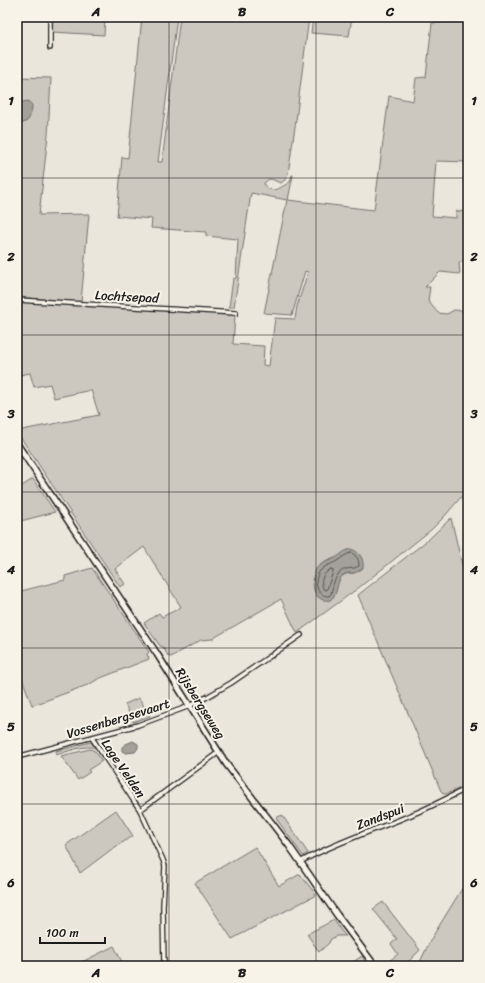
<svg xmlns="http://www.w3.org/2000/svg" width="485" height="983" font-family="Sriracha,sans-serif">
<rect width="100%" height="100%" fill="#eae6dc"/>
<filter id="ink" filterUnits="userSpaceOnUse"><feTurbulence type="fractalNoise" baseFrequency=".025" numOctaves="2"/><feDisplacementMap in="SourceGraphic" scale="8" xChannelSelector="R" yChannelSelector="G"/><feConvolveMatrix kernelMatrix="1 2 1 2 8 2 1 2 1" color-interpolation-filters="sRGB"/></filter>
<g filter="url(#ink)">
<!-- green -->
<g fill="#ccc8c0" stroke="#74726e" fill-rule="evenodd">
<path d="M52,17H105L104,35L52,32Z"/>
<path d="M142,17H177L158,162H162L180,17H309L296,120L288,174L286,179L281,183C276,182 274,179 269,179L264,183V185C273,195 281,187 290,182L292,175H293L288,200L374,210L389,96L413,101L416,78L426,77L432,23L455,22L468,19V162L436,161L432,216L456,218V211L468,212V263L459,262L460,274L440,272L425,287H430L428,301L438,313L447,314L454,310L467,311L468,306V489L443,518L432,529L361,586L297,633L281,599L212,639L201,640L171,657L168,656L163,647L160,646L144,623L159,613L162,617C169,613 175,611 181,607L144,547L115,569L125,584L120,587L17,432V431L99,415L91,390L54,398L50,384L34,387L30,373L20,375L19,370L17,371V301L235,315L233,344L264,346L263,365L269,366L275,318L295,319L297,306L308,272L305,271L292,315L264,313L287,200L251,193L234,307H229L233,279L236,278L238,239L206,236V232L151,228L152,219L117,216L122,157L128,158ZM335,558L354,573C330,573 343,595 328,600L312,580C317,566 320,563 335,558Z"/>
<path d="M313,17H352L349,36L311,33Z"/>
<path d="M17,77L51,78L48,135L39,215L89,214L81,302L17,297V123H24L23,102L17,106Z"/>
<path d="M33,479L55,512L17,522V489Z"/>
<path d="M451,518L468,590V785L446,794H444L441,791L358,595L429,539Z"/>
<path d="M92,568L149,652L147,654L149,659L98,679L90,684L42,702L32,705L17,665V592L65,580V576Z"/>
<path d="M139,698L150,716L133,722L125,704Z"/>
<path d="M91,742L95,748C86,744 66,752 56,755V751Z"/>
<path d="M90,749L95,751L102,761L88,770L90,772L78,780L61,756Z"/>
<path d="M116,810L133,836L112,849L80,873L66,845Z"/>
<path d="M282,815L308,853L303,856L276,818Z"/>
<path d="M255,847L279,886L300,874L316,895L232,939L195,883Z"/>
<path d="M468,879V915L467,917L468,921V966H418L431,939Z"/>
<path d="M383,902L420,950L404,966H391L388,962L398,954L391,944L397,939L373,909Z"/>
<path d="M334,920L342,932L346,936H336L330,940L329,943L319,952L307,934Z"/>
<path d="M114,946L124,966H74Z"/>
<path d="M362,956L368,966H347Z"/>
</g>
<!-- water -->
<g fill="#a3a19a" stroke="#6d6c68">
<path d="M28,101C30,103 32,104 32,106C32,110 30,119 27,121C24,123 20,123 17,123V106L23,102Z"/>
<path d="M351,549C360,552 364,559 363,568C360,570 358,572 354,573C349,573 344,572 340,578C337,584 337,596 330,600C329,601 326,600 324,600C313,598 312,584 314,574C314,574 316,569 316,569C320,563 329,561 335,558C342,554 343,551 351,549Z"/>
<path d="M133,741L138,744V748L135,752L126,753L122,751V747L126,744Z"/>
</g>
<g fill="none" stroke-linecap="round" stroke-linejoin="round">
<!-- shore -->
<g stroke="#52514e" stroke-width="1">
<path d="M351,553C357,555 359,560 359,566C354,569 351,568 346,569C335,572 333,585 331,594L329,596C315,597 313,577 321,570C326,565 332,564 337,561C342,558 345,554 351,553Z"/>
<path d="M331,569L333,570V572L327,589L324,590C319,581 322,574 331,569Z"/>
</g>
<defs>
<g id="minor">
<path d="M50,17V48"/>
<path d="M17,300L236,313"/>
<path d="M92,738L140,810L163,860L165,866L163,907L164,966"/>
<path d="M17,757L138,725L187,707L207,697L231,683L301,635"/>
<path d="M140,810L219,752"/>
<path d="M300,862C338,841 379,829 418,812C435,805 451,796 468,788"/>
</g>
<path id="secondary" d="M17,444L157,654L227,765L288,844L337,915L375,966"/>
</defs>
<!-- minor casing -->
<use href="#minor" stroke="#1c1c1c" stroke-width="6"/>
<!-- secondary casing -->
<use href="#secondary" stroke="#1c1c1c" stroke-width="8"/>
<!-- minor -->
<use href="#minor" stroke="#f7f3e8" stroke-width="3.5"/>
<!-- secondary -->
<use href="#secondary" stroke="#f7f3e8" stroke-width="5"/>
</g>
</g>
<!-- grid -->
<path fill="none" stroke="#1c1c1c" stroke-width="1" stroke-opacity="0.55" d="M169,17V966M316,17V966M17,178H468M17,335H468M17,492H468M17,648H468M17,804H468"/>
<g text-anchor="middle" stroke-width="4" stroke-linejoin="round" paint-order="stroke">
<!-- street labels -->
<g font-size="13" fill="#1c1c1c" stroke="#f7f3e8">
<text transform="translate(127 296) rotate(3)" y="5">Lochtsepad</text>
<text transform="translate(201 703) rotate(58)" y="5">Rijsbergseweg</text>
<text transform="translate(118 718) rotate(-17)" y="5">Vossenbergsevaart</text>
<text transform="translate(124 768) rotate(56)" y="5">Lage Velden</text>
<text transform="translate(380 816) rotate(-21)" y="5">Zandspui</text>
</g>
</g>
<!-- margin -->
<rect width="485" height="983" fill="none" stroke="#f7f3e8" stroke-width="44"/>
<!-- scale -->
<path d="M40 937v6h65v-6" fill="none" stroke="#1c1c1c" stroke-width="2"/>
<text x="46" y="937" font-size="12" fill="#1c1c1c" stroke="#f7f3e8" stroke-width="3" paint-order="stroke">100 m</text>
<rect x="22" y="22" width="441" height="939" fill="none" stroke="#1c1c1c" stroke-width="1.5"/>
<g font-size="13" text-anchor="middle" font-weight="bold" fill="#1c1c1c">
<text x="96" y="16">A</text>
<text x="242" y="16">B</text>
<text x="390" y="16">C</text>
<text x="11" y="105">1</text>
<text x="474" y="105">1</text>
<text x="11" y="261">2</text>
<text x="474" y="261">2</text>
<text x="11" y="418">3</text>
<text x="474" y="418">3</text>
<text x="11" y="574">4</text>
<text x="474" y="574">4</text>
<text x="11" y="731">5</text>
<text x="474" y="731">5</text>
<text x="11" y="887">6</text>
<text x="474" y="887">6</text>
<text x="96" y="977">A</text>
<text x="242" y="977">B</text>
<text x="390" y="977">C</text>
</g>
</svg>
